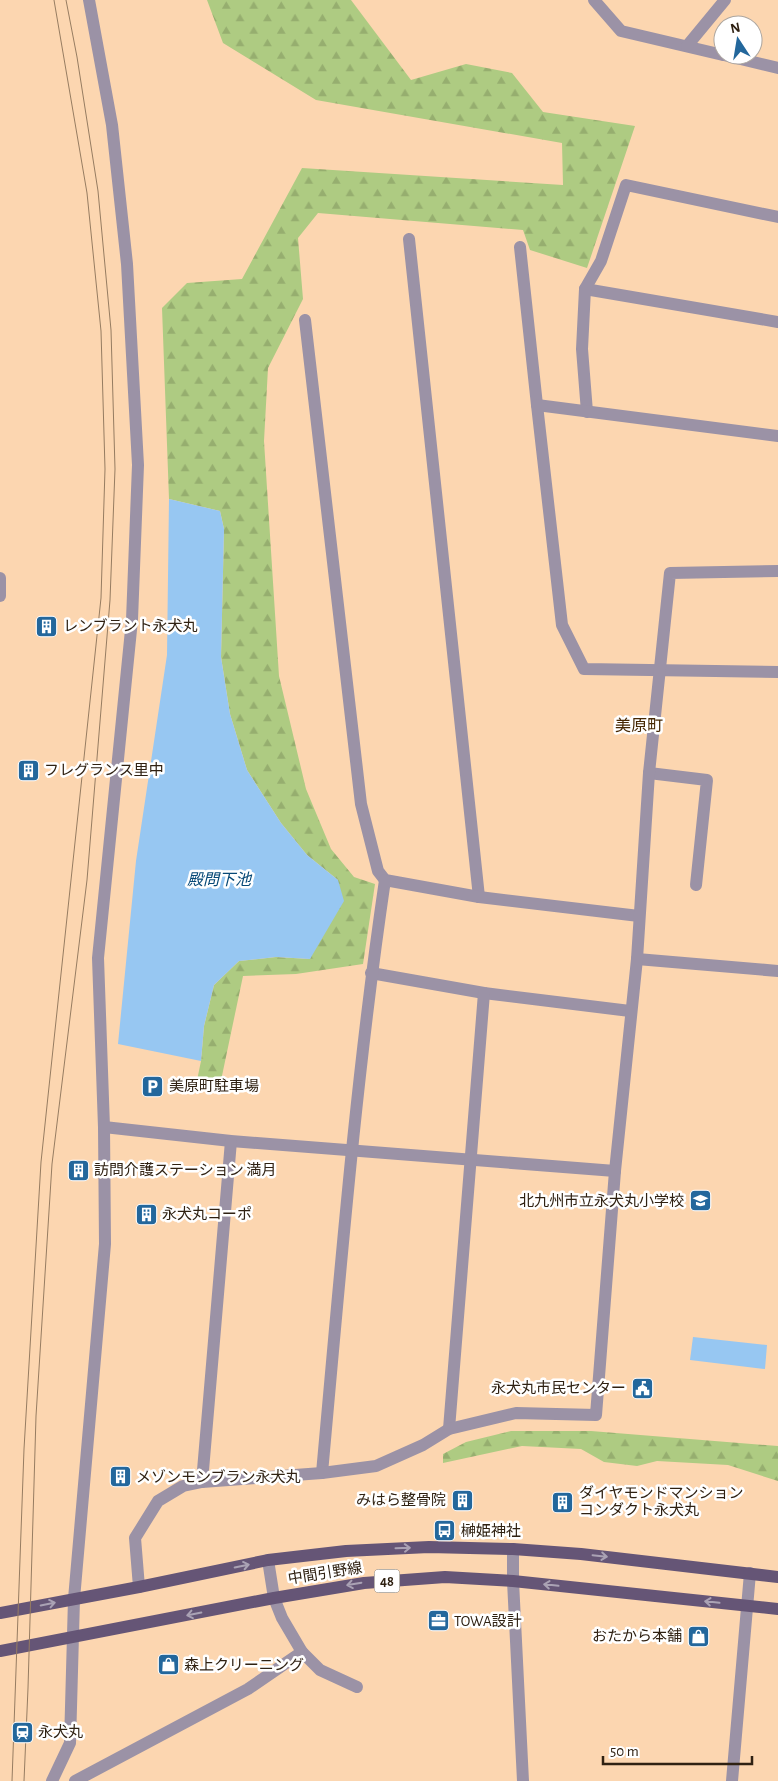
<svg xmlns="http://www.w3.org/2000/svg" width="778" height="1781" font-family="'Alegreya Sans','Noto Sans JP',sans-serif">
<defs>
<pattern id="forest-firs" width="22" height="20" patternUnits="userSpaceOnUse" patternTransform="scale(1.25)"><rect width="22" height="20" fill="#aecb82"/><path d="M5 1l3.5 6h-7zM16 11l3.5 6h-7z" fill="#96ae6f"/></pattern>
</defs>
<rect width="100%" height="100%" fill="#fcd6b0"/>
<!-- forest -->
<g fill="url(#forest-firs)">
<path d="M207,0H351L411,80L466,64L512,73L543,112L635,126L587,268L530,250L523,230L318,213L298,238L303,299L268,368L264,441L279,676L306,789L331,849L354,877L375,884L363,964L296,974L243,976L219,1090H195L201,1061L204,1026L214,985L239,961L276,957L310,959L338,880L307,855L281,823L247,770L230,714L221,657L224,529L220,511L169,499L162,308L187,283L242,279L302,168L563,185L562,143L316,100L223,43Z"/>
<path d="M511,1431H591L778,1446V1481L728,1465L657,1461L637,1466L604,1462L581,1449L522,1446L443,1463V1454L466,1442Z"/>
</g>
<!-- water -->
<g fill="#97c7f2">
<path d="M169,499L220,511L224,529L221,657L230,714L247,770L281,823L307,855L338,880L344,901L310,959L276,957L239,961L214,985L204,1026L201,1061L118,1044L136,861L167,655Z"/>
<path d="M693,1337L767,1345L765,1369L690,1360Z"/>
</g>
<g fill="none" stroke-linecap="round" stroke-linejoin="round">
<!-- minor -->
<g stroke="#9b92a6" stroke-width="12">
<path d="M594,0L621,31L723,55"/>
<path d="M687,46L725,0"/>
<path d="M724,55L778,68"/>
<path d="M409,239L479,897"/>
<path d="M520,247L537,405"/>
<path d="M585,289L778,322"/>
<path d="M305,320L361,804L378,871L385,880L479,897L639,916"/>
<path d="M587,412L582,349L585,289L601,261L626,185L778,217"/>
<path d="M778,436L537,405L562,625L584,669L778,672"/>
<path d="M0,578V596"/>
<path d="M649,773L707,780L696,885"/>
<path d="M637,959L778,971"/>
<path d="M371,973L484,993L630,1011"/>
<path d="M104,1127L231,1141L615,1171"/>
<path d="M449,1429L484,993"/>
<path d="M322,1473C340,1275 356,1077 385,880"/>
<path d="M202,1482L231,1141"/>
<path d="M513,1549V1581L523,1781"/>
<path d="M268,1560L274,1598L282,1618L302,1652L320,1670L357,1687"/>
<path d="M139,1587L135,1538L158,1501L183,1486L202,1482L322,1473L376,1466L423,1445L449,1429L516,1413L596,1415L615,1171L637,959L649,773L670,573L778,571"/>
<path d="M52,1781L70,1743L74,1599L105,1244L104,1127L98,958L132,620L138,465L127,264L112,125L89,0"/>
<path d="M75,1781L248,1689L302,1652"/>
<path d="M732,1781L750,1573"/>
</g>
<!-- major -->
<g stroke="#655576" stroke-width="12">
<path d="M0,1613L139,1587L268,1560L346,1551L429,1547L513,1549L581,1554L778,1577"/>
<path d="M0,1651L274,1598L364,1583L445,1577L513,1581L778,1609"/>
</g>
<!-- tram -->
<g stroke="#967c61" stroke-width="1">
<path d="M12,1781L24,1449L41,1162L101,598L105,469L101,331L87,193L54,0"/>
<path d="M24,1781L28,1688L36,1416L52,1164L87,880L110,600L115,469L111,330L98,191L77,57L66,0"/>
</g>
</g>
<!-- one-way arrows -->
<defs><path id="oneway-shaft" d="M-6 0H5M1.5-3L5.5 0L1.5 3" fill="none" stroke-width="1.6" stroke-linecap="round" stroke-linejoin="round" transform="scale(1.25)"/></defs>
<g stroke="#aaa2b4">
<use href="#oneway-shaft" transform="translate(403 1548) rotate(-2)"/>
<use href="#oneway-shaft" transform="translate(600 1556) rotate(6)"/>
<use href="#oneway-shaft" transform="translate(242 1566) rotate(-12)"/>
<use href="#oneway-shaft" transform="translate(354 1584) rotate(170)"/>
<use href="#oneway-shaft" transform="translate(551 1585) rotate(-174)"/>
<use href="#oneway-shaft" transform="translate(712 1602) rotate(-174)"/>
<use href="#oneway-shaft" transform="translate(48 1604) rotate(-11)"/>
<use href="#oneway-shaft" transform="translate(194 1614) rotate(169)"/>
</g>
<!-- icons -->
<defs>
<symbol id="building-square" viewBox="-11 -11 22 22"><rect x="-9" y="-9" width="18" height="18" rx="4" fill="#23679c" stroke="#fff"/><path d="M-4-6H4V6H1V3H-1V6H-4ZM-2.5-4.3h1.7v1.8h-1.7ZM.8-4.3h1.7v1.8H.8ZM-2.5-1h1.7V.8h-1.7ZM.8-1h1.7V.8H.8Z" fill="#fff"/></symbol>
<symbol id="parking-square" viewBox="-11 -11 22 22"><rect x="-9" y="-9" width="18" height="18" rx="4" fill="#23679c" stroke="#fff"/><path d="M-3.5-5.5H1a3.5 3.5 0 0 1 0 7H-1V5.5H-3.5ZM-1-3.4V-.6H.8a1.4 1.4 0 0 0 0-2.8Z" fill="#fff"/></symbol>
<symbol id="school-square" viewBox="-11 -11 22 22"><rect x="-9" y="-9" width="18" height="18" rx="4" fill="#23679c" stroke="#fff"/><path d="M0-5L7-2L0 1L-7-2ZM-4 1L0 2.5L4 1V4Q0 6-4 4Z" fill="#fff"/></symbol>
<symbol id="civic-square" viewBox="-11 -11 22 22"><rect x="-9" y="-9" width="18" height="18" rx="4" fill="#23679c" stroke="#fff"/><path d="M-.6-6.5H3V-4.5H.6V-3L4-1V1h2V6H-6V1h2V-1L-.6-3ZM-1.2 2.5V6h2.4V2.5Z" fill="#fff"/></symbol>
<symbol id="bus-square" viewBox="-11 -11 22 22"><rect x="-9" y="-9" width="18" height="18" rx="4" fill="#23679c" stroke="#fff"/><path d="M-5-6H5V4H4V6H2V4H-2V6H-4V4H-5ZM-3.5-4V0h7V-4ZM-3.5 1.2v1.5H-2V1.2ZM2 1.2v1.5H3.5V1.2Z" fill="#fff"/></symbol>
<symbol id="office-square" viewBox="-11 -11 22 22"><rect x="-9" y="-9" width="18" height="18" rx="4" fill="#23679c" stroke="#fff"/><path d="M-6-3h4V-5.5h4V-3h4V5H-6ZM-1-4.5V-3h2v-1.5ZM-6 0V1H6V0Z" fill="#fff"/></symbol>
<symbol id="shop-square" viewBox="-11 -11 22 22"><rect x="-9" y="-9" width="18" height="18" rx="4" fill="#23679c" stroke="#fff"/><path d="M-5-2.5h2.3a2.7 3.5 0 0 1 5.4 0H5L5.5 6h-11ZM-1.5-2.5h3a1.5 2.3 0 0 0-3 0Z" fill="#fff"/></symbol>
<symbol id="station-square" viewBox="-11 -11 22 22"><rect x="-9" y="-9" width="18" height="18" rx="4" fill="#23679c" stroke="#fff"/><path d="M-3-6H3Q5-6 5-4V2Q5 4 3 4L4.5 6H3L1.5 4h-3L-3 6H-4.5L-3 4Q-5 4-5 2V-4Q-5-6-3-6ZM-3.5-4v3h7v-3ZM-3.5 1v1.5H-2V1ZM2 1v1.5H3.5V1Z" fill="#fff"/></symbol>
</defs>
<g fill-rule="evenodd">
<use href="#building-square" x="34" y="614" width="25" height="25"/>
<use href="#building-square" x="16" y="758" width="25" height="25"/>
<use href="#parking-square" x="140" y="1074" width="25" height="25"/>
<use href="#building-square" x="66" y="1158" width="25" height="25"/>
<use href="#school-square" x="688" y="1188" width="25" height="25"/>
<use href="#building-square" x="134" y="1202" width="25" height="25"/>
<use href="#civic-square" x="630" y="1376" width="25" height="25"/>
<use href="#building-square" x="108" y="1464" width="25" height="25"/>
<use href="#building-square" x="450" y="1488" width="25" height="25"/>
<use href="#building-square" x="550" y="1490" width="25" height="25"/>
<use href="#bus-square" x="432" y="1518" width="25" height="25"/>
<use href="#office-square" x="426" y="1608" width="25" height="25"/>
<use href="#shop-square" x="686" y="1624" width="25" height="25"/>
<use href="#shop-square" x="156" y="1652" width="25" height="25"/>
<use href="#station-square" x="10" y="1720" width="25" height="25"/>
</g>
<g text-anchor="middle" stroke-width="5" stroke-linejoin="round" paint-order="stroke">
<!-- shield labels -->
<rect fill="#fff" stroke="#6d6459" stroke-width="1" x="374.5" y="1569.5" width="25" height="23" rx="4"/>
<g font-size="14" font-weight="bold" fill="#2f2112">
<text x="387" y="1586">48</text>
</g>
<!-- poi labels -->
<g font-size="15" fill="#2f2112" stroke="#fff" text-anchor="start">
<text x="63" y="631">レンブラント永犬丸</text>
<text x="44" y="775">フレグランス里中</text>
<text x="169" y="1091">美原町駐車場</text>
<text x="94" y="1175">訪問介護ステーション 満月</text>
<text x="684" y="1206" text-anchor="end">北九州市立永犬丸小学校</text>
<text x="162" y="1219">永犬丸コーポ</text>
<text x="626" y="1393" text-anchor="end">永犬丸市民センター</text>
<text x="136" y="1482">メゾンモンブラン永犬丸</text>
<text x="579" y="1498">ダイヤモンドマンション<tspan x="579" dy="17">コンダクト永犬丸</tspan></text>
<text x="446" y="1505" text-anchor="end">みはら整骨院</text>
<text x="461" y="1536">榊姫神社</text>
<text x="454" y="1626">TOWA設計</text>
<text x="682" y="1641" text-anchor="end">おたから本舗</text>
<text x="184" y="1670">森上クリーニング</text>
<text x="38" y="1737">永犬丸</text>
</g>
<!-- street labels -->
<g font-size="15" fill="#2f2112" stroke="#fff">
<text transform="translate(325 1573) rotate(-9)" y="5">中間引野線</text>
</g>
<!-- neighbourhood labels -->
<g font-size="16" fill="#462803" stroke="#fff">
<text x="639" y="731">美原町</text>
</g>
<!-- water labels -->
<g font-size="16" font-style="italic" fill="#074977" stroke="#fff">
<text x="219" y="885">殿問下池</text>
</g>
</g>
<!-- north arrow -->
<g transform="translate(738 40) rotate(348)"><circle r="24" fill="#ffffff" stroke="#aca6a0"/>
<path d="M0-4L9 19L0 12L-9 19Z" fill="#23679c"/>
<text y="-8" font-size="14" font-weight="bold" text-anchor="middle" fill="#2f2112">N</text>
</g>
<!-- scale -->
<path d="M603 1756v8h149v-8" fill="none" stroke="#2f2112" stroke-width="2.5"/>
<text x="610" y="1756" font-size="15" fill="#2f2112" stroke="#ffffff" stroke-width="4" paint-order="stroke">50 m</text>
</svg>
